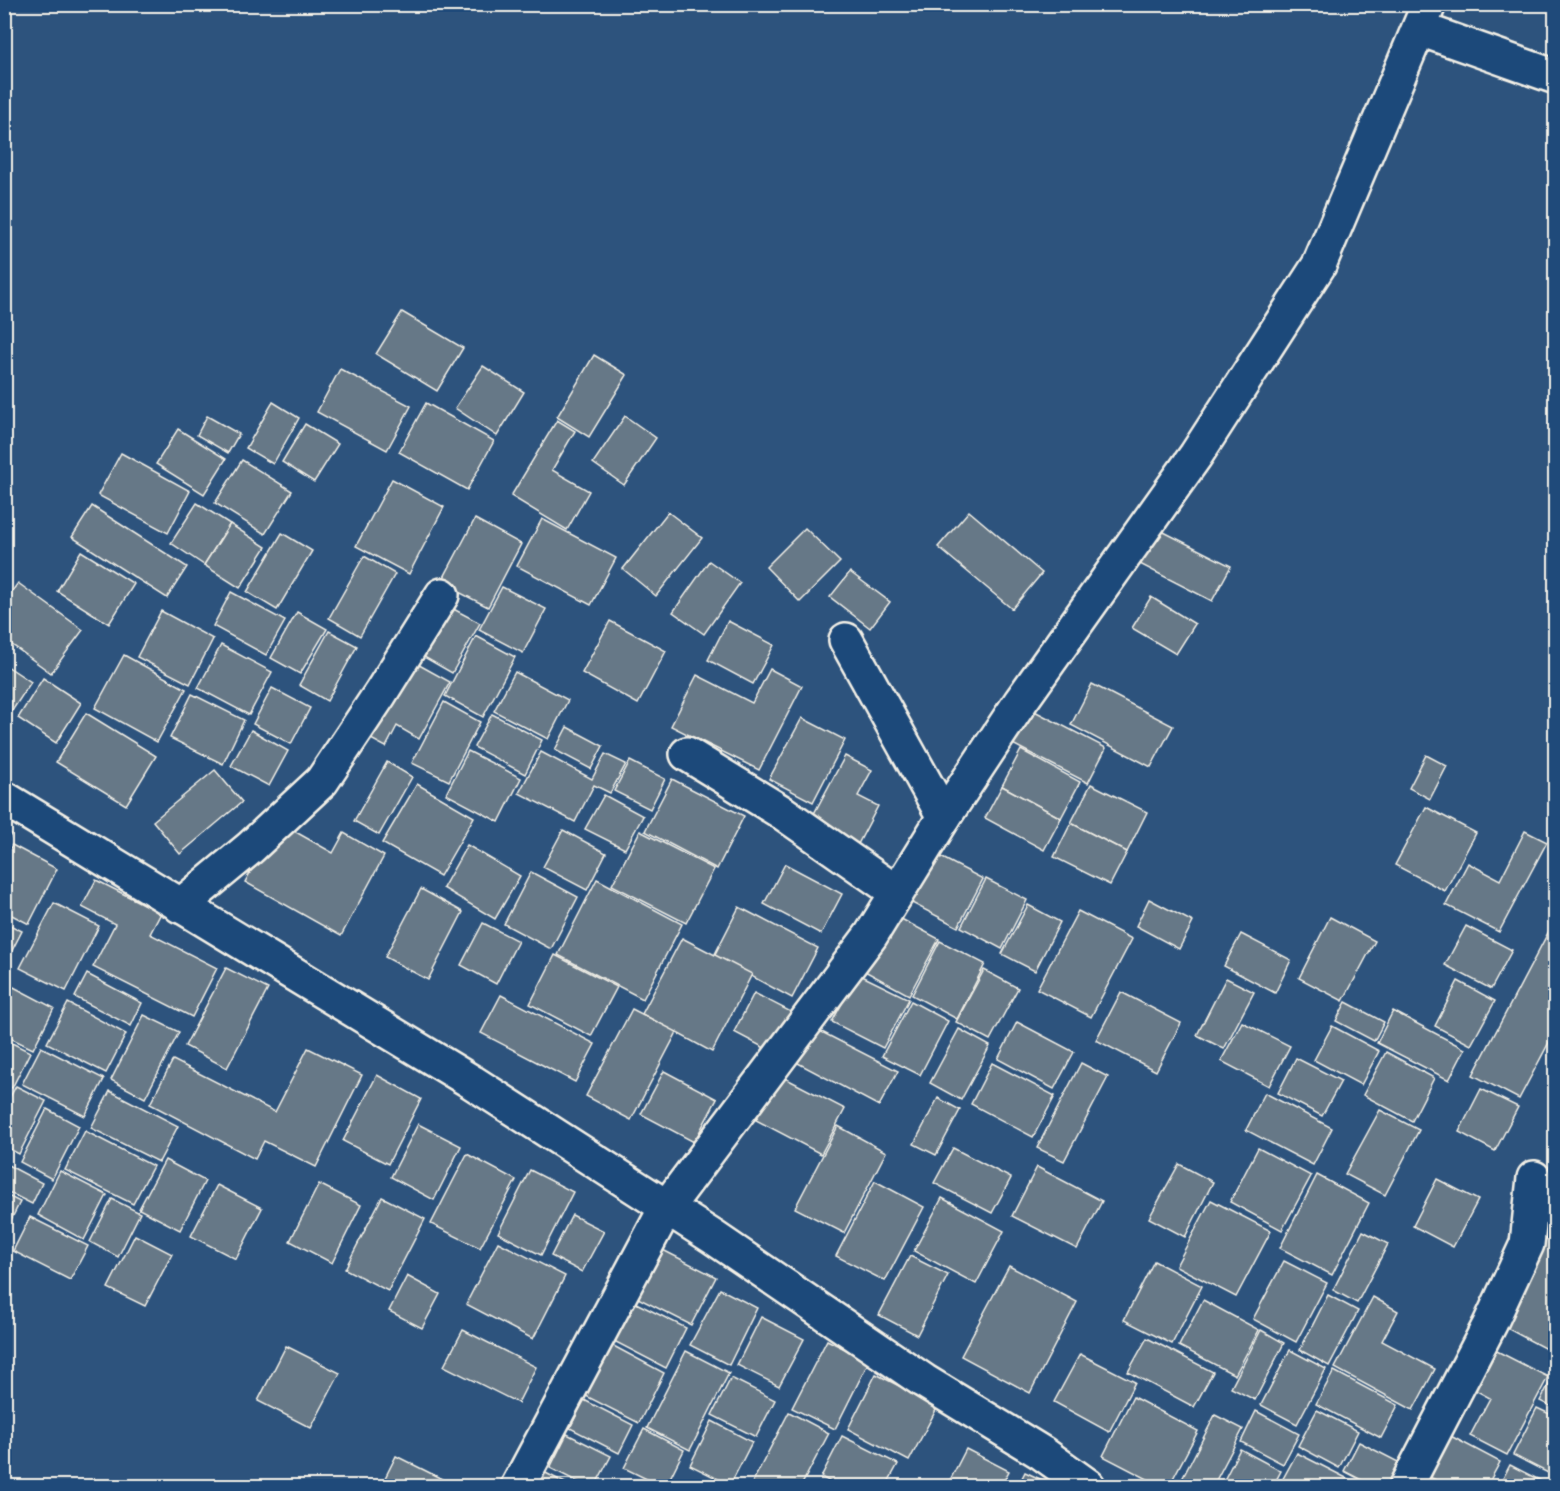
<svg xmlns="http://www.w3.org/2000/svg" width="1560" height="1491" font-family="'Playpen Sans',sans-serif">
<rect width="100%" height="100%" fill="#2d537d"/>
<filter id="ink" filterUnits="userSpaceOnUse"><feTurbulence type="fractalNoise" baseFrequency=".0167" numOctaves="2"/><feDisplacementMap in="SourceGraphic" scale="12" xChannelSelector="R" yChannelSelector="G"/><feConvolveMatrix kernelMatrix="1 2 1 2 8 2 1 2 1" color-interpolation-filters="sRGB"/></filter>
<g filter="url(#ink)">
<!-- building -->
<g fill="#667887" stroke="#f4f1e8" stroke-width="1.5">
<path d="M402,312L463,348L437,391L376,354Z"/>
<path d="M594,355L627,375L589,437L557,417Z"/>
<path d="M483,366L524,392L497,436L455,408Z"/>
<path d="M340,369L411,406L387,450L317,412Z"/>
<path d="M273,402L299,418L273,464L246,448Z"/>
<path d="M426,403L494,441L467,490L399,452Z"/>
<path d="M207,416L239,434L228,453L197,435Z"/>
<path d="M625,416L656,438L624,485L593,463Z"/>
<path d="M557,420L575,431L552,470L589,491L567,530L511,496Z"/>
<path d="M305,424L338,444L314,482L282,462Z"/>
<path d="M178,429L226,459L204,494L156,464Z"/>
<path d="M121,453L190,491L168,533L98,495Z"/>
<path d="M242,460L292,491L265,534L215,503Z"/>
<path d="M392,479L444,507L409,574L356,546Z"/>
<path d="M197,503L230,524L204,565L171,543Z"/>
<path d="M92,506L187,567L167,598L72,537Z"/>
<path d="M969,511L1042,573L1012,609L938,547Z"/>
<path d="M668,512L702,538L656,596L623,569Z"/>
<path d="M475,519L521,544L488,607L441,583Z"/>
<path d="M542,519L616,558L591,605L517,566Z"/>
<path d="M230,524L266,547L240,588L204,565Z"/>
<path d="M1150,525L1231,566L1212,601L1132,560Z"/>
<path d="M805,528L840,562L800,602L766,567Z"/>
<path d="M282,533L312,551L277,610L247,592Z"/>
<path d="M81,551L134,584L109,624L57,591Z"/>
<path d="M364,556L395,574L360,636L329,618Z"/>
<path d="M709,561L740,583L704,634L673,612Z"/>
<path d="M850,572L890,602L870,628L830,597Z"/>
<path d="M18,583L83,630L51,673L4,639V602Z"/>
<path d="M502,587L546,609L523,653L479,630Z"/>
<path d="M231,592L285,621L266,655L213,626Z"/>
<path d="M1151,597L1195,624L1176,654L1132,628Z"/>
<path d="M444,604L480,623L452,673L417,653Z"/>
<path d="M161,611L213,639L190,684L137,657Z"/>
<path d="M297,612L327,629L300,674L271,658Z"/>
<path d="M610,621L666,651L638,704L582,673Z"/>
<path d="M728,621L774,645L753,684L708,660Z"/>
<path d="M329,631L357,646L327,701L299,685Z"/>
<path d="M476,636L515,657L483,717L445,696Z"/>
<path d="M221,645L272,672L249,715L198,688Z"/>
<path d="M124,655L186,689L157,742L95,708Z"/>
<path d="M412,661L450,682L419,739L397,726L386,747L369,738Z"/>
<path d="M4,664L31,682L4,723Z"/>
<path d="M770,669L802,686L759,770L671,726L697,675L752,703Z"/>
<path d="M515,672L568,700L548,739L494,711Z"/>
<path d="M43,678L81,703L56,743L18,718Z"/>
<path d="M1092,684L1173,726L1151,767L1071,725Z"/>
<path d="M272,688L310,708L291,744L253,724Z"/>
<path d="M192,694L244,720L223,764L170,738Z"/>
<path d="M444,702L480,722L449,781L412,763Z"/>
<path d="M1021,704L1106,748L1088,783L1003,739Z"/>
<path d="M86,713L156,756L126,805L56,762Z"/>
<path d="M492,714L542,740L525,774L474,747Z"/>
<path d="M802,718L845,740L813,802L769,779Z"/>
<path d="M567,727L603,746L591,769L555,750Z"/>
<path d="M251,730L288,751L269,786L231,766Z"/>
<path d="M1021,750L1080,782L1061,818L1002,786Z"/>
<path d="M468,751L521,778L499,822L446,794Z"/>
<path d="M541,752L592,779L605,754L626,764L610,793L594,785L575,822L519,793Z"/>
<path d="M1426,755L1447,766L1430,799L1409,788Z"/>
<path d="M845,756L872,770L858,796L878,806L857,846L810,821Z"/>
<path d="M630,761L665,779L650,809L614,791Z"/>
<path d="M387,762L412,777L379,835L354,821Z"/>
<path d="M215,770L242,802L180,854L153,821Z"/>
<path d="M672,779L744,816L717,869L645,831Z"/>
<path d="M417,784L474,817L440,876L382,843Z"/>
<path d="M1091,784L1147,812L1127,852L1071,823Z"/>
<path d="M1002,786L1061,818L1044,850L985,818Z"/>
<path d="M604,795L643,816L625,849L585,829Z"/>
<path d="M1426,807L1476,833L1445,891L1395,865Z"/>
<path d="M278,822L333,853L344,833L384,856L341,936L245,882Z"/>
<path d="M1071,823L1127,852L1110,885L1054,857Z"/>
<path d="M563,830L606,853L587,890L543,867Z"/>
<path d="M4,831L11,834L4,846Z"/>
<path d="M640,831L714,869L686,923L612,885Z"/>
<path d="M1525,831L1547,842L1499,932L1446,905L1468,863L1500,880Z"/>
<path d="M12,845L57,869L29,924L4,911V859Z"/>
<path d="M467,845L520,876L495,919L443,888Z"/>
<path d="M931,852L983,879L958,927L906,900Z"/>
<path d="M785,864L842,894L821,934L764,904Z"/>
<path d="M531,872L578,897L551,949L504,924Z"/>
<path d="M597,879L682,924L643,999L558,955Z"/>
<path d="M986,879L1027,900L1002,949L961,927Z"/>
<path d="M96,880L161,913L150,934L217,968L192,1017L93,967L115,924L82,907Z"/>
<path d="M421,889L463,912L428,980L385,957Z"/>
<path d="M1149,899L1193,922L1179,949L1136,926Z"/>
<path d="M54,903L99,926L66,991L20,968Z"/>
<path d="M1028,905L1060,922L1035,971L1002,954Z"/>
<path d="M739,907L818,948L792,998L714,956Z"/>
<path d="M1078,911L1132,939L1091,1017L1037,989Z"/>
<path d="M890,913L939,939L909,995L861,969Z"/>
<path d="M1330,917L1375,941L1343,1001L1299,978Z"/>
<path d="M4,922L22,931L4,966Z"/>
<path d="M483,923L518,941L496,984L461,965Z"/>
<path d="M1466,926L1512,950L1491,989L1445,965Z"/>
<path d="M1549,931L1556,934V1029L1519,1099L1473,1075Z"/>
<path d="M1241,934L1291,960L1275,993L1224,966Z"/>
<path d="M682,938L752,974L712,1052L642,1014Z"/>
<path d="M940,941L985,964L957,1019L912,995Z"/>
<path d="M555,955L617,987L591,1036L530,1004Z"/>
<path d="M226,968L268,989L227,1068L185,1046Z"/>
<path d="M984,970L1018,988L990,1040L956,1022Z"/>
<path d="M87,974L142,1003L131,1026L75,997Z"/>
<path d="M858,974L909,999L883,1048L832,1022Z"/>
<path d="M1226,978L1254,992L1224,1049L1197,1035Z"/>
<path d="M1458,981L1495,1001L1471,1045L1435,1026Z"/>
<path d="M6,983L54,1008L33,1049L4,1035V987Z"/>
<path d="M1121,992L1181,1023L1156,1071L1096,1040Z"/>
<path d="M754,993L795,1014L774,1053L734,1032Z"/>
<path d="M501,995L595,1044L575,1082L481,1033Z"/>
<path d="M911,1001L948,1021L920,1075L882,1056Z"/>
<path d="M1346,1002L1384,1022L1374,1041L1336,1021Z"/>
<path d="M68,1003L126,1034L106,1073L47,1043Z"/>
<path d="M632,1009L677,1032L631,1120L586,1096Z"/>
<path d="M1393,1011L1465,1049L1449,1080L1377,1043Z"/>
<path d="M144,1015L179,1032L145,1098L111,1080Z"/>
<path d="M1017,1022L1074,1052L1054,1089L998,1059Z"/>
<path d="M1242,1022L1290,1046L1269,1086L1221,1061Z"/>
<path d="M1332,1026L1379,1051L1361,1085L1314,1060Z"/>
<path d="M812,1027L898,1071L879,1106L794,1061Z"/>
<path d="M959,1029L990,1046L961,1100L930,1083Z"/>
<path d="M4,1039L30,1052L12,1088L4,1084Z"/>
<path d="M41,1047L104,1079L85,1116L22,1084Z"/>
<path d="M308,1048L362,1075L316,1167L264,1141L255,1159L150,1104L173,1060L275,1112Z"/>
<path d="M1386,1052L1434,1078L1412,1121L1363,1095Z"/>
<path d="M1296,1058L1341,1081L1322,1116L1278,1093Z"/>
<path d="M992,1063L1055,1096L1033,1137L971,1104Z"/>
<path d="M1081,1063L1108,1077L1064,1161L1037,1148Z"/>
<path d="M664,1071L717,1099L694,1142L641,1114Z"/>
<path d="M377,1075L421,1099L388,1164L343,1141Z"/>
<path d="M779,1075L845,1109L821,1154L756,1120Z"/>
<path d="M16,1086L46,1101L19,1154L4,1146V1108Z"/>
<path d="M1481,1089L1518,1107L1495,1151L1459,1132Z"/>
<path d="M110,1091L178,1126L159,1162L91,1128Z"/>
<path d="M1265,1093L1332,1128L1313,1165L1246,1130Z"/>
<path d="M938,1098L960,1110L936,1155L914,1144Z"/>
<path d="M47,1109L79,1126L52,1179L20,1162Z"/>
<path d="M1380,1110L1419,1130L1385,1195L1345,1174Z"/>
<path d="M418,1124L461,1146L434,1200L391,1177Z"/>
<path d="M838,1126L886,1152L844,1233L795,1208Z"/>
<path d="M85,1131L153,1166L133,1204L65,1170Z"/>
<path d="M953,1148L1011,1178L992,1213L934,1183Z"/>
<path d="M1258,1148L1311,1176L1282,1230L1230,1202Z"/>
<path d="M467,1154L516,1180L480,1248L431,1224Z"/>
<path d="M165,1160L205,1181L180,1230L139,1209Z"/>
<path d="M4,1163L42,1183L32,1204L4,1190Z"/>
<path d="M1179,1164L1213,1182L1185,1237L1149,1218Z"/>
<path d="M1037,1167L1102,1201L1077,1249L1012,1216Z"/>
<path d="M530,1170L573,1192L541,1255L498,1233Z"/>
<path d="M60,1171L107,1195L84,1240L38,1215Z"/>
<path d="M1317,1175L1369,1203L1332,1275L1280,1248Z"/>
<path d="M1437,1179L1478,1200L1453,1247L1413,1226Z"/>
<path d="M875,1181L924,1207L885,1281L836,1256Z"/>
<path d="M319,1184L361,1205L332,1263L290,1241Z"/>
<path d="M217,1185L262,1208L236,1259L191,1236Z"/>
<path d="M4,1194L20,1202L4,1234Z"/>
<path d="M382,1197L425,1219L388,1291L345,1269Z"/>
<path d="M942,1198L1004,1231L976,1284L914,1251Z"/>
<path d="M112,1199L140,1213L118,1257L90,1242Z"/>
<path d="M1211,1200L1271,1231L1236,1297L1176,1266Z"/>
<path d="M572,1215L604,1231L582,1272L551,1256Z"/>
<path d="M30,1217L88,1246L70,1280L13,1251Z"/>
<path d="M1363,1231L1388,1244L1357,1303L1333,1290Z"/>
<path d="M1531,1231L1556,1244V1331L1546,1349L1486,1317Z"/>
<path d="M135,1235L172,1254L145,1306L108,1288Z"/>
<path d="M498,1242L565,1276L533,1339L466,1304Z"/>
<path d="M651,1244L716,1277L691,1325L626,1292Z"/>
<path d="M910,1256L948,1275L917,1335L879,1315Z"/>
<path d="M1154,1261L1202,1286L1172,1344L1124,1320Z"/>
<path d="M1284,1261L1327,1283L1296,1342L1253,1319Z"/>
<path d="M1009,1266L1077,1302L1030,1393L961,1356Z"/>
<path d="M407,1276L440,1294L422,1328L389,1311Z"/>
<path d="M720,1289L757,1308L729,1365L690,1345Z"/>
<path d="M1328,1295L1358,1311L1329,1366L1300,1350Z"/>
<path d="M1373,1297L1398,1311L1382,1341L1435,1369L1413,1410L1335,1368Z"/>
<path d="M1203,1300L1259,1330L1235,1375L1179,1346Z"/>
<path d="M634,1302L686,1328L666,1368L614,1341Z"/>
<path d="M761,1317L804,1339L779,1386L737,1365Z"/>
<path d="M463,1330L536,1367L518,1403L444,1366Z"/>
<path d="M1261,1330L1284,1343L1255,1400L1231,1388Z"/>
<path d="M1147,1338L1213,1372L1194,1407L1128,1372Z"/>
<path d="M827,1340L869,1361L835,1429L792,1408Z"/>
<path d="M608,1343L664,1373L639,1423L582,1394Z"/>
<path d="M1483,1344L1548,1377L1507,1455L1470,1436L1490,1398L1462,1383Z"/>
<path d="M286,1346L340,1373L311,1428L258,1401Z"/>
<path d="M1290,1350L1326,1369L1297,1424L1261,1405Z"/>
<path d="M686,1351L729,1373L690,1450L647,1428Z"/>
<path d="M1080,1354L1135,1382L1109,1432L1054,1402Z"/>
<path d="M1334,1371L1398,1405L1381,1438L1316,1404Z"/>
<path d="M1556,1371V1409L1540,1401Z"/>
<path d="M876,1374L938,1406L909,1461L848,1429Z"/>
<path d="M731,1378L775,1400L756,1437L712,1415Z"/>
<path d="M1133,1397L1198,1431L1169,1486H1161L1103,1456Z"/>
<path d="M584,1400L633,1425L619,1453L570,1428Z"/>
<path d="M1537,1408L1556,1417V1477L1513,1455Z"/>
<path d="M1317,1410L1358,1431L1339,1468L1298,1446Z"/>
<path d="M1256,1411L1299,1434L1283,1464L1241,1442Z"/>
<path d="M789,1412L829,1433L801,1486H754L751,1485Z"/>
<path d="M1215,1415L1243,1429L1213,1486H1188L1180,1483Z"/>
<path d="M712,1421L752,1442L730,1485L690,1465Z"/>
<path d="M644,1429L684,1450L666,1486H661L624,1468Z"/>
<path d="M1443,1432L1500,1462L1487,1486H1448L1421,1473Z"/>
<path d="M567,1434L611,1456L595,1486H586L550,1468Z"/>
<path d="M842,1436L898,1464L886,1486H838L821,1477Z"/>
<path d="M1359,1442L1408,1467L1398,1486H1373L1344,1471Z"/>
<path d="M966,1449L1009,1471L1001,1486H947Z"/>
<path d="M1240,1449L1281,1471L1273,1486H1221Z"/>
<path d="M1297,1453L1362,1486H1279Z"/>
<path d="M396,1456L456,1486H381Z"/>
<path d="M1510,1465L1551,1486H1499Z"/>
<path d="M536,1468L571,1486H526Z"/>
<path d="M1025,1472L1055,1486H1018Z"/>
</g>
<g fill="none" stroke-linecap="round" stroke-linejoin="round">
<defs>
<g id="street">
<path d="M1420,29L1556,77"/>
<path d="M846,640L944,817"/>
<path d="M687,754L783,813L896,892"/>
<path d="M4,798L472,1082L713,1237L924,1381L1042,1453L1088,1486"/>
<path d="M180,906L250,848L322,781L380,694L442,595"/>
<path d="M518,1486L666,1208L871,935L944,817L1021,701L1196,455L1319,265L1429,4"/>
<path d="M1406,1486L1490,1324L1527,1244L1534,1178"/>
</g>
</defs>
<!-- street casing -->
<use href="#street" stroke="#f4f1e8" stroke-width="38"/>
<!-- street -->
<use href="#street" stroke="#1f4a7a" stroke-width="33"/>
</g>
</g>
<!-- margin -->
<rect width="1560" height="1491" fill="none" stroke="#1f4a7a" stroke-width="24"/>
<rect x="12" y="12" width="1536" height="1467" fill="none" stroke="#f4f1e8" stroke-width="2" filter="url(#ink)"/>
</svg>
